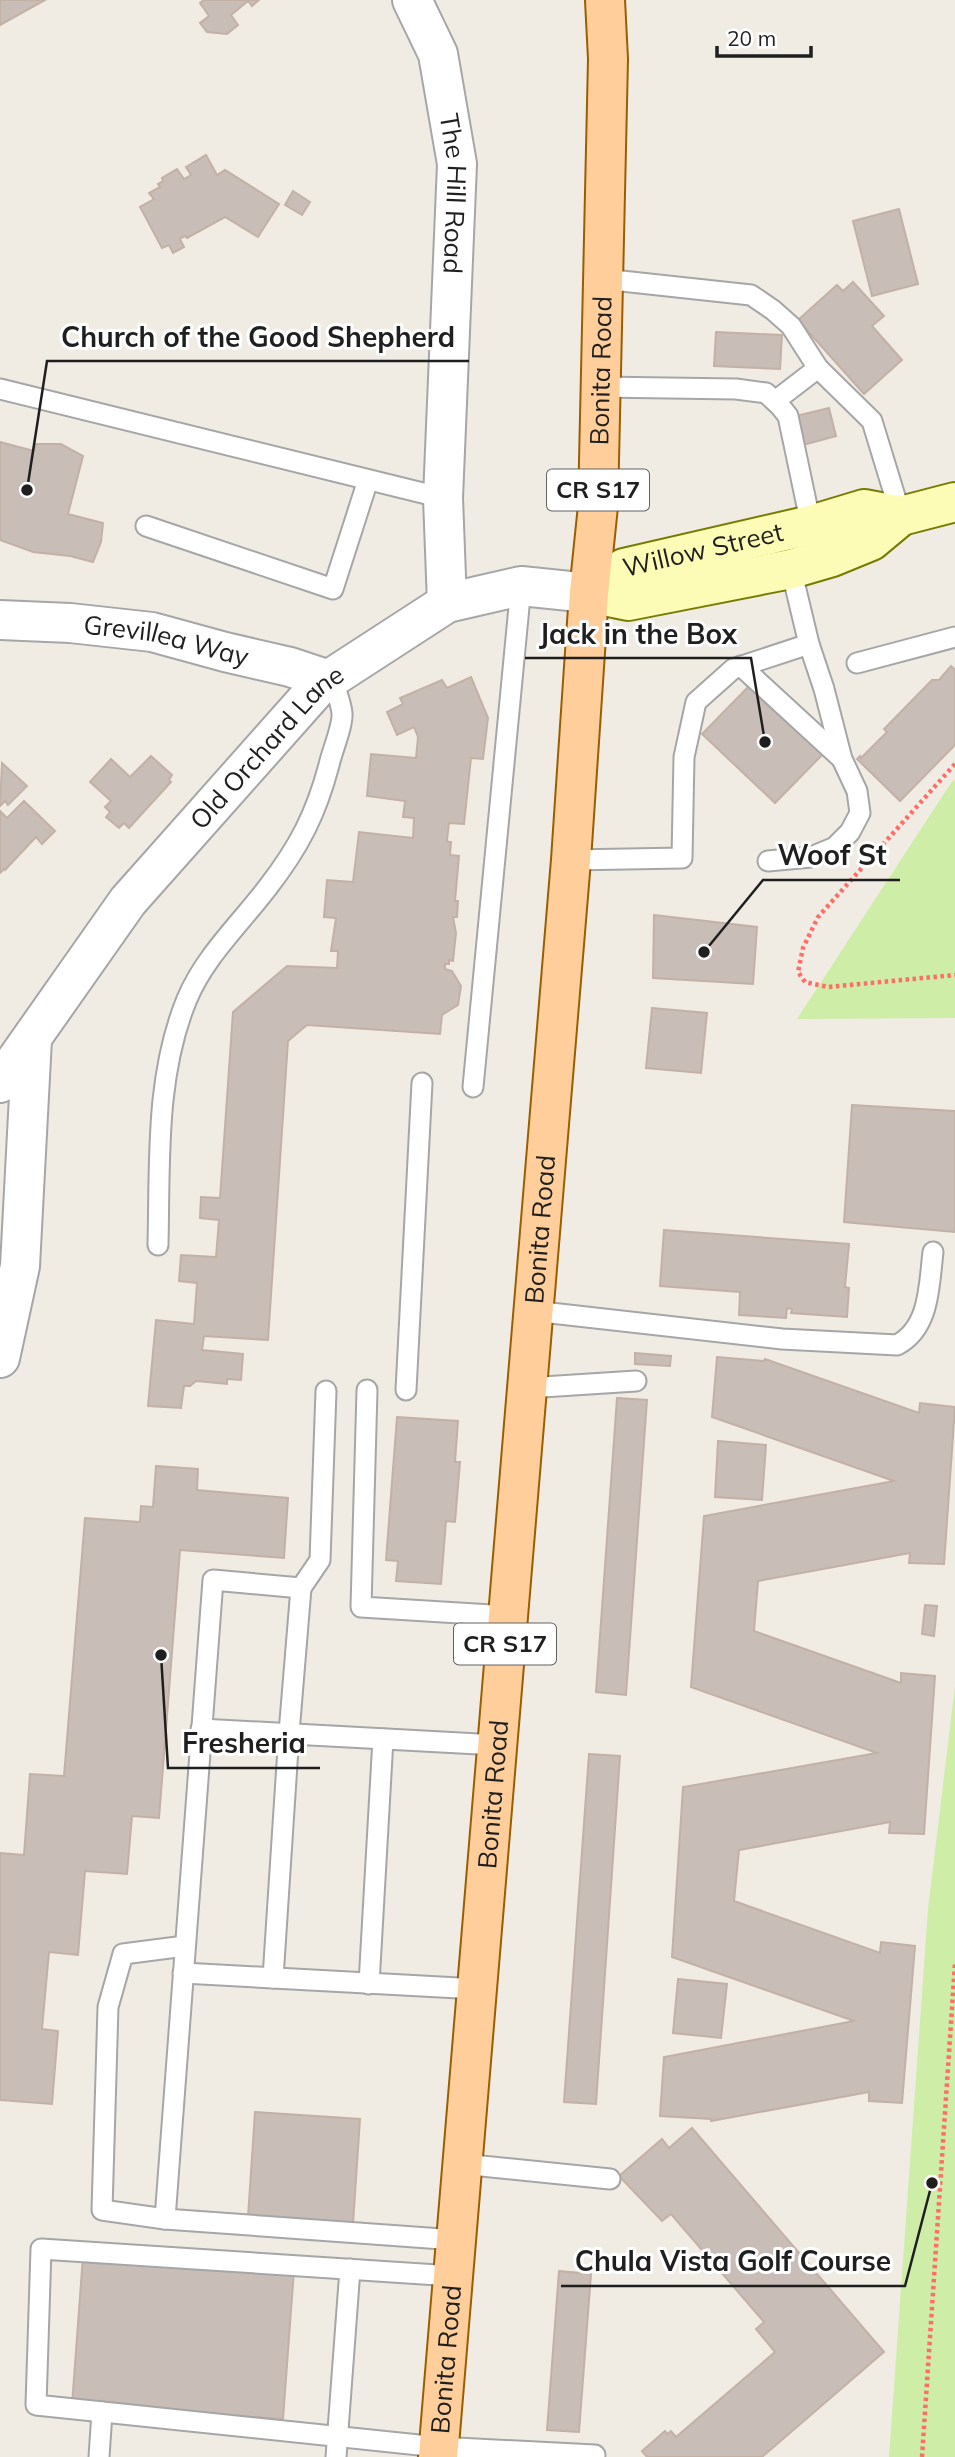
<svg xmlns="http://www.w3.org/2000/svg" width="955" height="2457" font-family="Mulish,sans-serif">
<rect width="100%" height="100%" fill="#f0ece4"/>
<!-- grass -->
<g fill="#ceeda7">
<path d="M955,779V1018L797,1019L951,783Z"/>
<path d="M955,1686V2457H889L928,1909Z"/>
</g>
<!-- building -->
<g fill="#c8bdb7" stroke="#c3b1a6" stroke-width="2">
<path d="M0,0H45L0,25Z"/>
<path d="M204,0H259L252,6L248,1L231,15L238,25L227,34L207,32L200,23L209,16L200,3Z"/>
<path d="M206,155L217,175L225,170L279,204L258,237L225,217L187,238L185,236L180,239L184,247L173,253L169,245L162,248L140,207L154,199L149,193L160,187L158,184L163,181L162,178L177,169L184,179L191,175L186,167Z"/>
<path d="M293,191L310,202L302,215L285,205Z"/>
<path d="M899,209L918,284L872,296L853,221Z"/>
<path d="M853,282L884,316L872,326L902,360L864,394L798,320L837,285L843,291Z"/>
<path d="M716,332L782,335L780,369L714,366Z"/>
<path d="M829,408L836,436L803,445L796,416Z"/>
<path d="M0,442L34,451L36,444H61L83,456L68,514L103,523L101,542L93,562L70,556L33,552L0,540Z"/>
<path d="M951,666L955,670V745L900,801L857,759L860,756L861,758L887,732L884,729L932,680H939Z"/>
<path d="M471,677L488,718L483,759L471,758L464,824L449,823L447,840L448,842H451L450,855L459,856L455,901H458L457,917H453L456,933L453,961L449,960V964H445V969L452,971L461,986L458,1005L442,1015L440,1034L307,1025L288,1041L268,1340L204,1336L202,1350L243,1354L241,1380L227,1379V1384L196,1381L190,1386H184L181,1408L148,1406L156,1320L194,1324L197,1283L179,1281L181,1255L216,1257L219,1220L200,1218L201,1197L220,1198L233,1012L287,966L337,968L338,951H331L336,918L324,917L327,880L353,882L359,832L413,838L414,818L403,817L405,801L367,796L371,754L416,758L418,737L414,727L397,735L387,712L403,704L400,698L442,680L447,688Z"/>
<path d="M755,680L827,750L775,803L702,734Z"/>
<path d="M151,756L172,775L169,780L171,782L129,828L124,823L119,828L106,817L110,812L105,807L111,801L90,782L111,759L130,777Z"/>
<path d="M2,763L27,786L8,805L5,801L0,806Z"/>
<path d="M24,801L55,831L42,844L36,837L5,870L4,869L0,873V811L7,818Z"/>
<path d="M654,915L757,927L753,984L653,978Z"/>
<path d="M652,1008L707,1013L701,1073L646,1068Z"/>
<path d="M852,1105L955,1111V1232L844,1222Z"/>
<path d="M664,1230L849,1244L845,1287L849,1288L847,1317L791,1313L792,1309L787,1308L786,1318L739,1315L740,1292L660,1286Z"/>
<path d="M635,1353L671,1356L670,1366L635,1364Z"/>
<path d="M717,1357L764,1361L765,1359L919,1413L920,1403L955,1407L944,1564L909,1563L910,1553L758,1581L754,1631L901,1683V1673L935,1676L924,1834L889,1833L890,1822L739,1850L734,1901L880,1953L881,1942L915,1946L902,2103L869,2101V2092L711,2121V2119L660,2116L664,2057L854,2021L672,1957L683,1787L877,1753L691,1687L704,1516L894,1481L712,1417Z"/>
<path d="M617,1398L647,1400L626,1695L596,1692Z"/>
<path d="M397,1417L458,1421L455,1462H460L455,1522L446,1521L441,1584L396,1581L398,1561L386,1560Z"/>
<path d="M718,1441L766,1445L762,1500L715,1497Z"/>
<path d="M156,1466L198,1469L197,1490L288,1498L284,1558L180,1550L159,1818L132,1816L127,1874L85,1871L78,1955L49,1952L42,2029L58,2031L52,2104L0,2100V1853L24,1855L30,1774L64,1776L85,1518L140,1522L141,1506L153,1507Z"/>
<path d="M925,1605L937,1606L934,1636L922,1634Z"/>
<path d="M589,1754L620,1756L596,2104L564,2102Z"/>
<path d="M678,1979L727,1984L721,2038L673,2033Z"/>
<path d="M255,2112L360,2119L353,2224L248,2217Z"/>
<path d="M692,2128L884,2352L762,2457H647L642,2451L665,2431L667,2434L671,2431L676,2437L775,2352L756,2329L764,2322L671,2214L662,2221L619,2176L662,2139L669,2148Z"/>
<path d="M83,2256L294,2270L283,2419L72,2405Z"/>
<path d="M559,2271L591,2274L579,2432L547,2430Z"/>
</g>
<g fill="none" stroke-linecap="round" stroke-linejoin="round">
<defs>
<g id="lane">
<path d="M603,279L751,295L773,310L791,326L818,368L872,421L901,516"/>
<path d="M600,387L736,389L766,393L780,406L788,416L811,525"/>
<path d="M0,389L443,498"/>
<path d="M775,401L818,368"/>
<path d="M146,526L333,589L368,480"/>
<path d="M857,663L955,637"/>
<path d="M741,666L841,758"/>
<path d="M571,860L682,858L684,757L696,702L733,669L809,644L791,569"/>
<path d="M768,861L811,857L835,847L850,832L860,813L857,791L842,759L824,689L809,644"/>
<path d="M473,1087L521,586"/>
<path d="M158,1245C160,1163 155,1076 187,999C205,956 240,924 268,887C299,847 316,814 329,765C332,751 343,726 342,713C341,702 335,689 332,677"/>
<path d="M533,1311L782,1339L897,1345C930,1328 929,1285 933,1252"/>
<path d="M527,1388L636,1381"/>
<path d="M367,1390L361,1607L508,1616"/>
<path d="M406,1390L422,1083"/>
<path d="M201,1729L497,1745"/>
<path d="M185,1946L123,1954L108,2007L102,2210L165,2219L456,2240"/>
<path d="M183,1973L477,1989"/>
<path d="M273,1978L289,1733L301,1588"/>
<path d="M369,1984L383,1739"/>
<path d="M462,2164L610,2179"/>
<path d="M165,2219L213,1580L301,1588L320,1560L326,1391"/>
<path d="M453,2276L41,2249L36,2405L438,2447L595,2455"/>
<path d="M99,2457L102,2412"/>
<path d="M336,2457L350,2269"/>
</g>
<g id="street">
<path id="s1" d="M412,0L438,54L457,164L443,498L447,603"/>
<path id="s2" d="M0,620L70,623L152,632L225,652L290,667L329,680"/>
<path id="s3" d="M0,1083L128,901L319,686L447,603L521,586L589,593"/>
<path d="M0,1358L20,1266L32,1039"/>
</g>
<g id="secondary">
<path id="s4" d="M589,593L624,568L811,525L864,509L901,516L955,502"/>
<path d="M589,593L628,601L791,569L832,557L871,541L901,516"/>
</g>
<g id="primary">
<path id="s5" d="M438,2457L571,860L589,593L598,506L608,59L605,0"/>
</g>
</defs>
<!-- lane casing -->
<use href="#lane" stroke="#a6a6a6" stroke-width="23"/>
<!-- street casing -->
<use href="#street" stroke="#a6a6a6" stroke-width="42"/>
<!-- secondary casing -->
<use href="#secondary" stroke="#767c00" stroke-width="42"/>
<!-- primary casing -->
<use href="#primary" stroke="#9a5e00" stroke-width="42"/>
<!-- path -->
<g stroke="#ff6d67" stroke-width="4.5" stroke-dasharray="3.5 3.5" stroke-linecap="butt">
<path d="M955,764L818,917L803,948L798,972L805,982L828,987L955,975"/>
<path d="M922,2457L955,1963"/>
</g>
<!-- lane -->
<use href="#lane" stroke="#fff" stroke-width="19"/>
<!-- street -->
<use href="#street" stroke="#fff" stroke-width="38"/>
<!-- secondary -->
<use href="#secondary" stroke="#fdfcb6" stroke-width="38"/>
<!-- primary -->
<use href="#primary" stroke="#ffce9b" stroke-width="38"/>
</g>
<g text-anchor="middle" stroke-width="6" stroke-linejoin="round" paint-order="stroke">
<!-- shield labels -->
<g fill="#fff" stroke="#626262" stroke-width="2">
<rect x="547" y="469.5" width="102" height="41" rx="5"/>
<rect x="454" y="1623.5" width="102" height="41" rx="5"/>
</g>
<g font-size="24" font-weight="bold" fill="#1f1f1f">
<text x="598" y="498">CR S17</text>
<text x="505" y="1652">CR S17</text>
</g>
<!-- street labels -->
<g font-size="26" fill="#1f1f1f" stroke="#fff">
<text dy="9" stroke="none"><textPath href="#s1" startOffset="201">The Hill Road</textPath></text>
<text dy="9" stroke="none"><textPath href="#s5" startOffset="2093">Bonita Road</textPath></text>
<text dy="9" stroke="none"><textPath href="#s4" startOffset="124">Willow Street</textPath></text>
<text dy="9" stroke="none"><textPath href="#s2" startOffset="168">Grevillea Way</textPath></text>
<text dy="9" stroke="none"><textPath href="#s3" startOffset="430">Old Orchard Lane</textPath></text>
<text dy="9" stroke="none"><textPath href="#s5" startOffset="1232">Bonita Road</textPath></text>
<text dy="9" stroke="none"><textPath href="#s5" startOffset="665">Bonita Road</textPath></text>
<text dy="9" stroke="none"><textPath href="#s5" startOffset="98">Bonita Road</textPath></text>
</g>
</g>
<!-- callouts -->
<path fill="none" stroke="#1f1f1f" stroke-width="2.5" d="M27 490L47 361H469M765 742L751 658H525M704 952L763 880H900M161 1655L168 1768H320M932 2183L905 2286H561"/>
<g fill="#1f1f1f" stroke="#fff" stroke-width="2.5">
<circle cx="27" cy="490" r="7"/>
<circle cx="765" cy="742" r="7"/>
<circle cx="704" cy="952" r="7"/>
<circle cx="161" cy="1655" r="7"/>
<circle cx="932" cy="2183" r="7"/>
</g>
<g font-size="28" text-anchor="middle" font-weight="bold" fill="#1f1f1f" stroke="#fff" stroke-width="6" stroke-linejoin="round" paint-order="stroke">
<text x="258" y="347">Church of the Good Shepherd</text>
<text x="638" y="644">Jack in the Box</text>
<text x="832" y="865">Woof St</text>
<text x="244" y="1753">Fresheria</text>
<text x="733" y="2271">Chula Vista Golf Course</text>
</g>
<!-- scale -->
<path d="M717 46v10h94v-10" fill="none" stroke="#1f1f1f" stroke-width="3.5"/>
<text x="727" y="46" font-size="21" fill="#1f1f1f" stroke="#ffffff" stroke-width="5" paint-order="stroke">20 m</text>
</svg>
